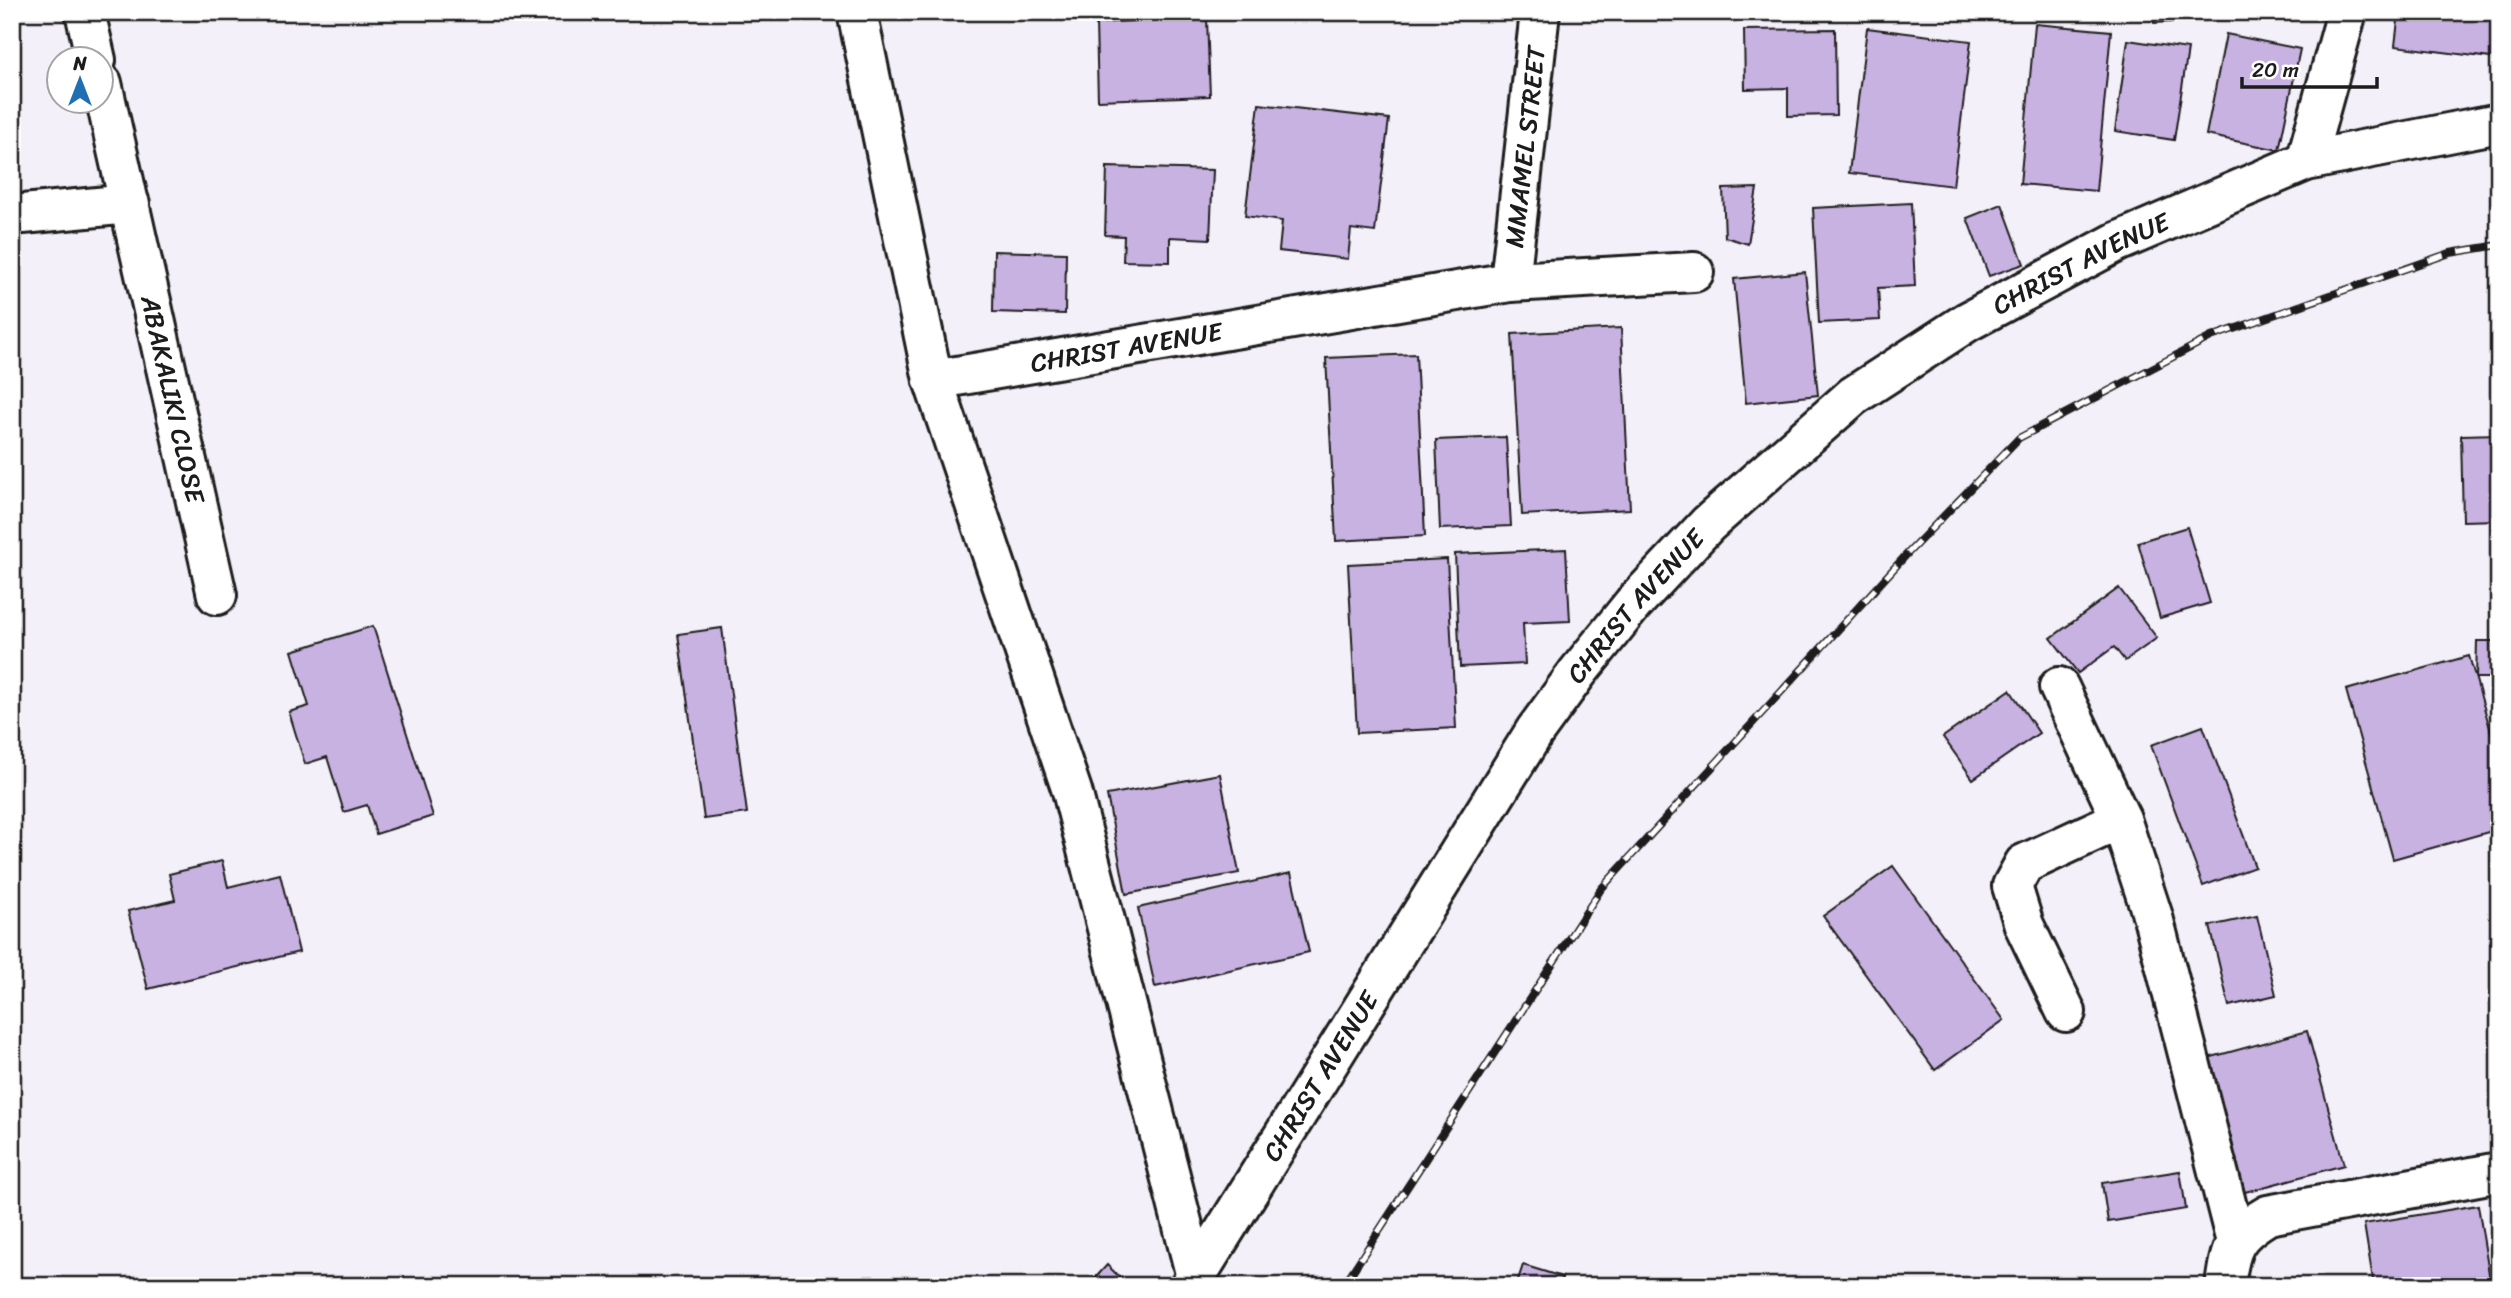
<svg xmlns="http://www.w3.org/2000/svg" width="2511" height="1298" font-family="Sriracha,sans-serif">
<rect width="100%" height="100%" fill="#f4f0f9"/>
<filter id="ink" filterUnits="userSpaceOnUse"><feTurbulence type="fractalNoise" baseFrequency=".0143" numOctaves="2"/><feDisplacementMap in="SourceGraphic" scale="14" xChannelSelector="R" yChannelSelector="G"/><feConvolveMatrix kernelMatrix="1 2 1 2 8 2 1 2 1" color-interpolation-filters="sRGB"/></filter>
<g filter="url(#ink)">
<!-- building -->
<g fill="#c8b2e2" stroke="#1c1c1c" stroke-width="2">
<path d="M1149,12H1182V20L1207,19L1210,96L1098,100L1096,23L1149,20Z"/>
<path d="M1622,12H1732V14L1622,15Z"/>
<path d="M2153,12H2312V15L2154,23Z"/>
<path d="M2399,12H2499V59L2395,46Z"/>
<path d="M2035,24L2111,31L2096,191L2020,184Z"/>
<path d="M1867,28L1971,41L1953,186L1849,173Z"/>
<path d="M1835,29L1836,115L1788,116V88L1745,89L1744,30Z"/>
<path d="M2226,34L2300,49L2279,150L2206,135Z"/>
<path d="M2128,40L2188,49L2174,140L2115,131Z"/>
<path d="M1259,104L1389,119L1375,232L1351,229L1348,259L1279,251L1282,221L1245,216Z"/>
<path d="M1107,167L1213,170L1210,239L1170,237V262L1123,261L1124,236L1105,235Z"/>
<path d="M1757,188L1748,244L1725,237L1723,189Z"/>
<path d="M1911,203L1915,286L1878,288L1880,320L1819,323L1813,208Z"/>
<path d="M2002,204L2024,264L1989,276L1967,218Z"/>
<path d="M994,251L1066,253L1065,314L993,312Z"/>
<path d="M1805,272L1818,395L1746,403L1734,279Z"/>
<path d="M1621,328L1630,509L1522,515L1512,334Z"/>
<path d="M1416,354L1425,536L1336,541L1326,358Z"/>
<path d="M2499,434V520L2463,521L2461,435Z"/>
<path d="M1506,437L1511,526L1440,529L1436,440Z"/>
<path d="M2187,527L2210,603L2160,618L2138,542Z"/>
<path d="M1566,549L1570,621L1523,623L1525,664L1460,667L1455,554Z"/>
<path d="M1447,559L1456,728L1357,733L1348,564Z"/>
<path d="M2119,588L2157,638L2125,661L2114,647L2078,673L2051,638Z"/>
<path d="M373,626L433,816L376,834L367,805L344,812L327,757L305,764L289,712L309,706L292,651Z"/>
<path d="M722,628L747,813L704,819L678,634Z"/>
<path d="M2477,641H2499V678H2476Z"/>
<path d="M2469,656L2499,759V829L2393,859L2346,690Z"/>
<path d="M2010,690L2039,733L1973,779L1943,737Z"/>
<path d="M2203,726L2255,867L2203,886L2151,745Z"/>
<path d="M1220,774L1239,873L1126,894L1107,795Z"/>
<path d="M222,861L228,887L280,874L299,952L148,989L128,911L175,900L169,874Z"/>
<path d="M1893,866L2004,1020L1935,1070L1823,916Z"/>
<path d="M1291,873L1309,952L1155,987L1138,908Z"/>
<path d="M2257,916L2276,995L2229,1006L2210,926Z"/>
<path d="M2307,1031L2344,1165L2234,1195L2197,1061Z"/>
<path d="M2180,1171L2186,1209L2108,1222L2102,1183Z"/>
<path d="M2478,1205L2491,1286H2374L2364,1224Z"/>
<path d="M1107,1265L1129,1286H1088Z"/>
<path d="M1523,1265L1562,1277L1559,1286H1516Z"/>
</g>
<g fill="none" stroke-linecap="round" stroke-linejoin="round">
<defs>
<g id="minor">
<path d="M85,12L96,60"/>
<path d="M857,12L933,380L1072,791L1196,1277"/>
<path id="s1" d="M102,83L217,595"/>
<path d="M2306,161L2347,12"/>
<path d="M12,215L130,204"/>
<path id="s2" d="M1510,282L1540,12"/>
<path id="s3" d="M933,380L1510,282L1694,272"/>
<path d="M2059,687L2121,819L2153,917L2236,1242"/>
<path d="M2066,1012L2024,925L2012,886L2024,864L2121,819"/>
<path id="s4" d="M1190,1286L1535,731L1578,672L1633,604L1708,524L1853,396L1967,322L2117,242L2306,161L2499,123"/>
<path d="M2225,1286C2230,1247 2234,1235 2268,1215L2499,1172"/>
</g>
</defs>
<!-- minor casing -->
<use href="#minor" stroke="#1c1c1c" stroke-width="44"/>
<!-- minor -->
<use href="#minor" stroke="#fff" stroke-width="38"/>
<defs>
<path id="rail" d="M1343,1286L1601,889L1908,553L2019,438L2211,337L2450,253L2499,245"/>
</defs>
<!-- rail casing -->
<use href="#rail" stroke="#1c1c1c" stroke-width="8"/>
<!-- rail -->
<use href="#rail" stroke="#fff" stroke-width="5" stroke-dasharray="16" stroke-linecap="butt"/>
</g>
</g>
<g text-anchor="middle" stroke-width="5" stroke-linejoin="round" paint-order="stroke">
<!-- street labels -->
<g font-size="26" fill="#1c1c1c" stroke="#fff">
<text dy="9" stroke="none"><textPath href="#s2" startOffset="136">MMAMEL STREET</textPath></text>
<text dy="9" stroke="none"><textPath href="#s4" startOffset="1381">CHRIST AVENUE</textPath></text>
<text dy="9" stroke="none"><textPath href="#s3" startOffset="196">CHRIST AVENUE</textPath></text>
<text dy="9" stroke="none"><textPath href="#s1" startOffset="324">ABAKALIKI CLOSE</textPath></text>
<text dy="9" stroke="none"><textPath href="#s4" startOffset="814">CHRIST AVENUE</textPath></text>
<text dy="9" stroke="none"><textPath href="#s4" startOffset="247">CHRIST AVENUE</textPath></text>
</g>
</g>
<!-- margin -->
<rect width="2511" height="1298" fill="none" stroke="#fff" stroke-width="42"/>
<rect x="21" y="21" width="2469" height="1256" fill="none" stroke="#1c1c1c" stroke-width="2.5" filter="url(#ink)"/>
<!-- north arrow -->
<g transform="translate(80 80)"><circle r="33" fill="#ffffff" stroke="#a4a4a4" stroke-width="2"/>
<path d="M0-5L12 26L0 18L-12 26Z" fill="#1f6fb2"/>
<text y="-10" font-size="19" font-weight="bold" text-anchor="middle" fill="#1c1c1c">N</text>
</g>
<!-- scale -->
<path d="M2242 77v10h135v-10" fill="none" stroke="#1c1c1c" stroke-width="3.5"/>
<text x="2252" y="77" font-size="21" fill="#1c1c1c" stroke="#ffffff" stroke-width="5" paint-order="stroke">20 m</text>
</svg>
